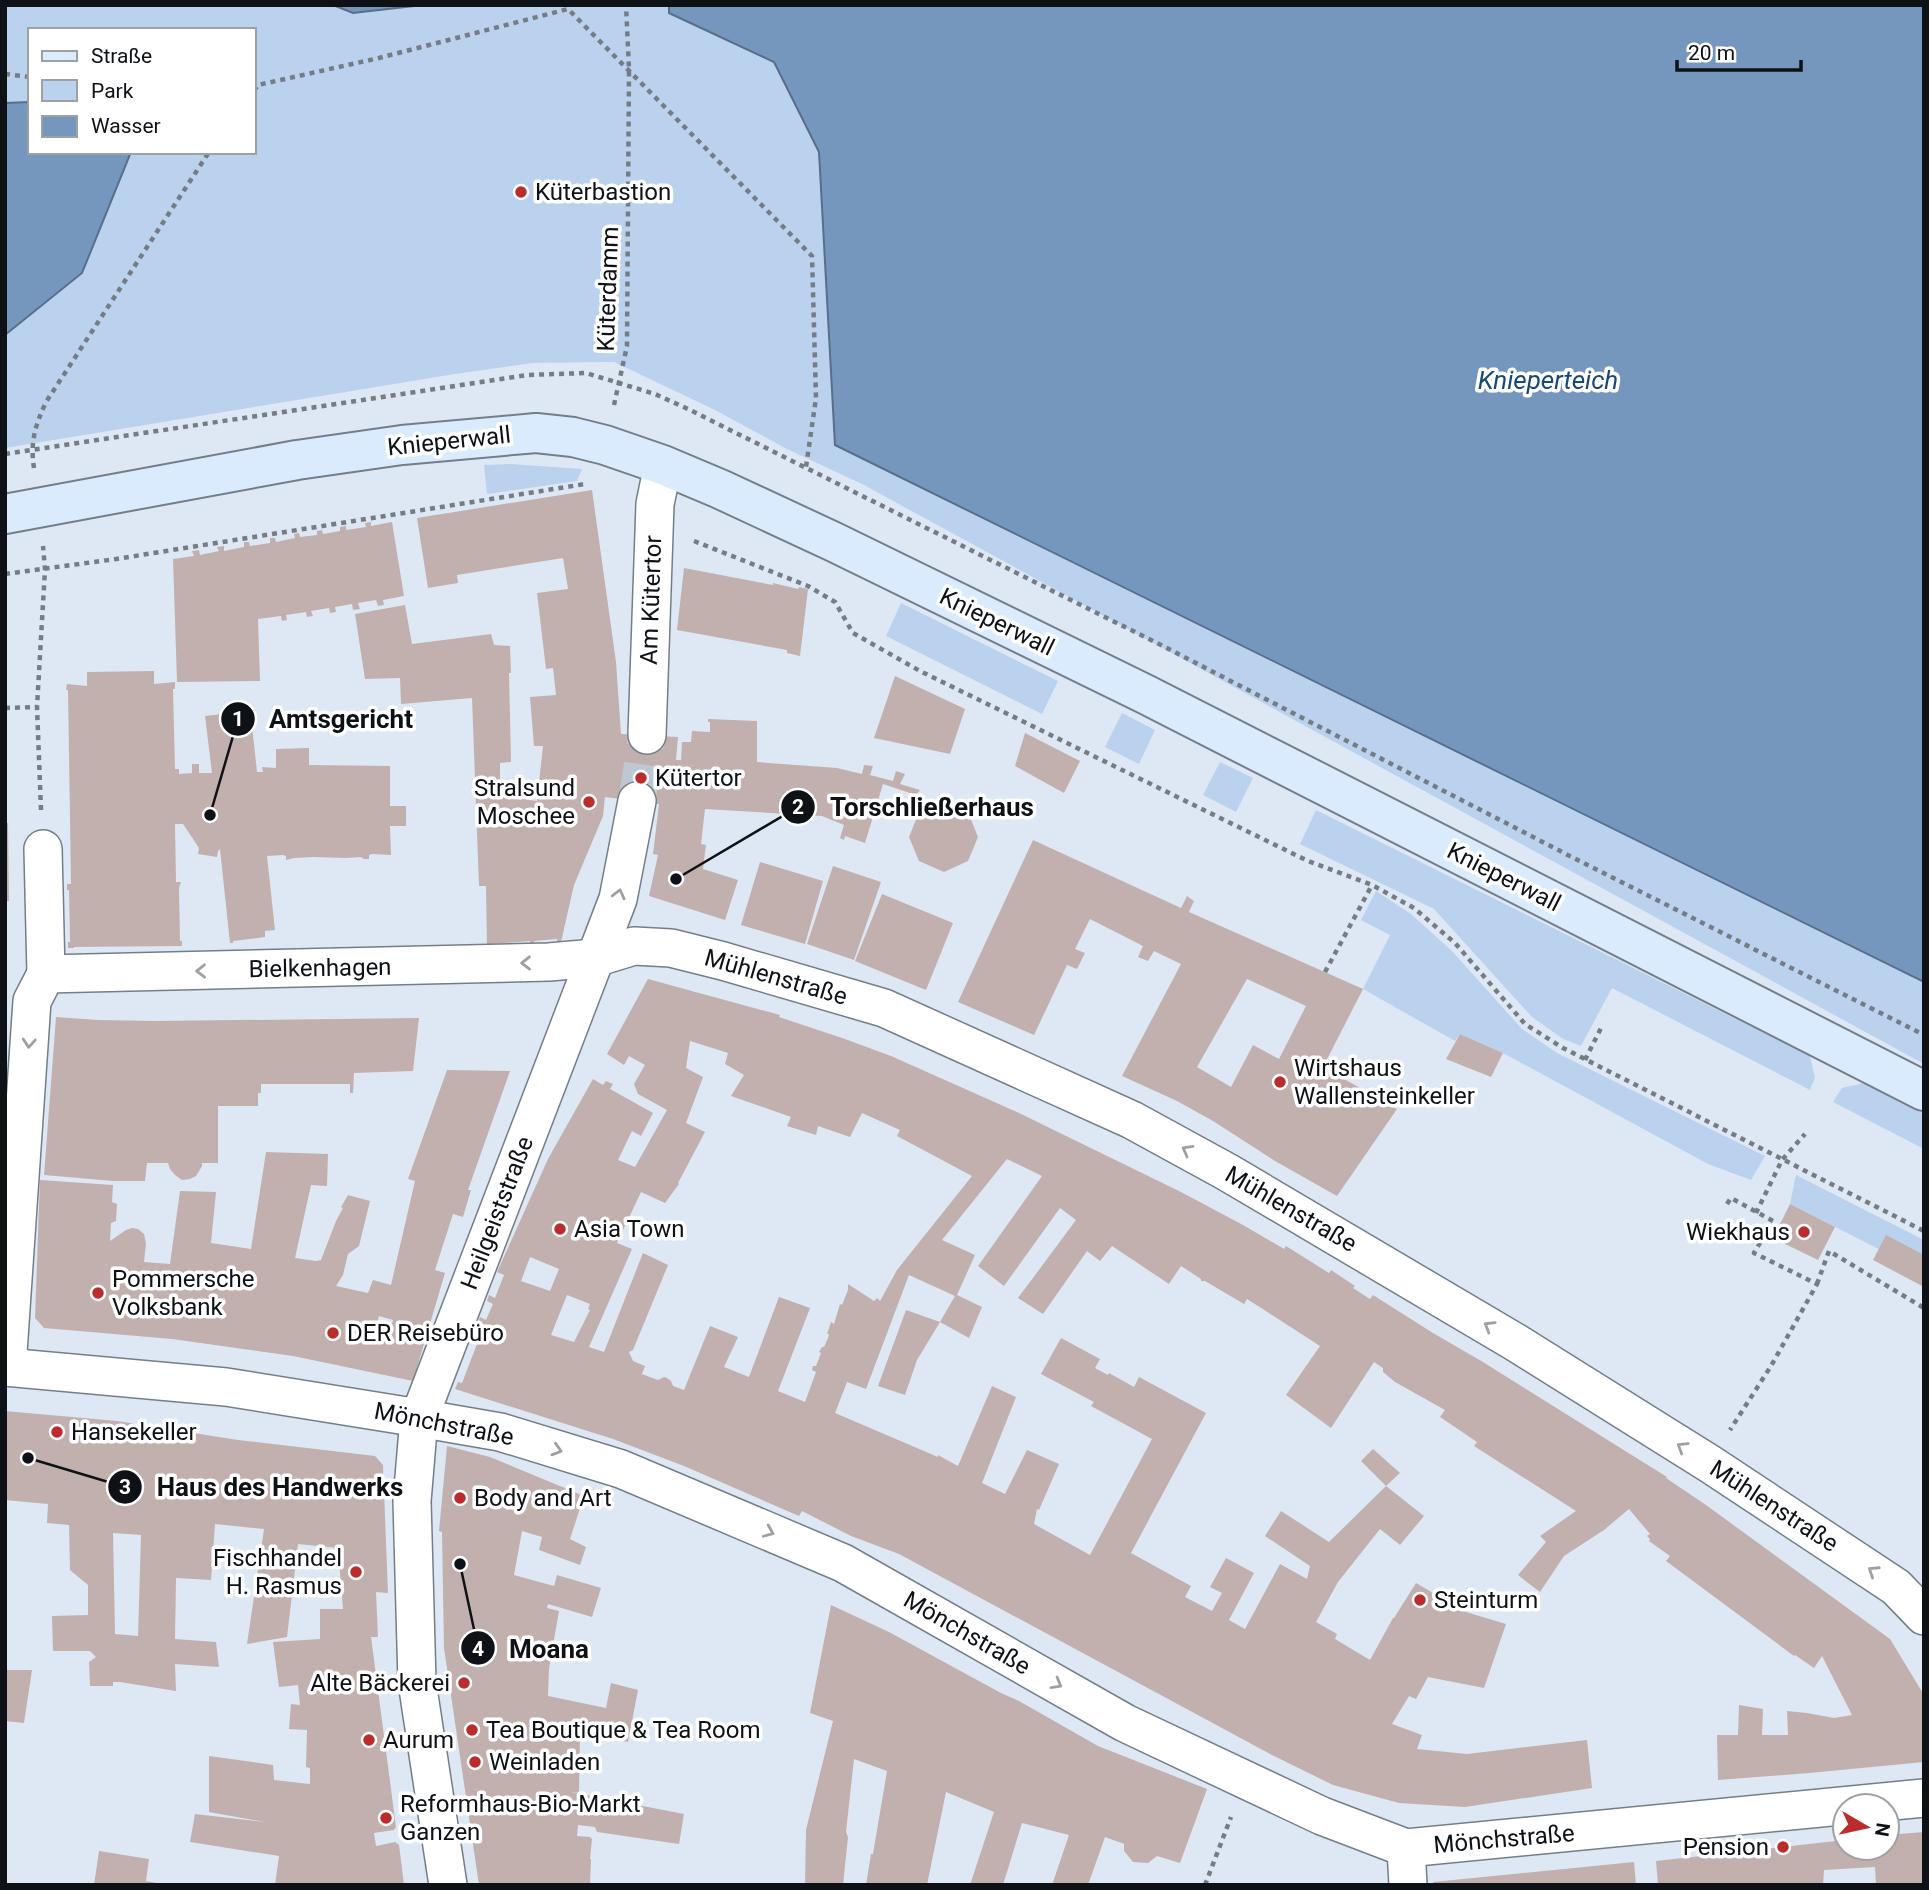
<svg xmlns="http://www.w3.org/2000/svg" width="1929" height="1890" font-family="Roboto,sans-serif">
<rect width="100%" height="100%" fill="#dde8f4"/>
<!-- green -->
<g fill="#bad2ed">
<path d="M5,5H333L353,13L423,5H669V13L774,62L820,152L835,445L1924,982V1064L864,485L787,449L713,409L614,362L533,363L455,374L5,448V335L82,273L131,152H254V30H30V102L5,103Z"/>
<path d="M511,464L582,469L577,481L487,494L484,465Z"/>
<path d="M901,603L1058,681L1042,714L886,636Z"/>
<path d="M1122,713L1155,730L1139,764L1105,747Z"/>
<path d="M1220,762L1253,778L1236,812L1203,795Z"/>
<path d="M1316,810L1810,1056L1815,1078L1810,1090L1612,988L1581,1046L1563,1039L1532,1017L1434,909L1300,844Z"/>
<path d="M1376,891L1411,914L1452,951L1522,1029L1557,1053L1765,1156L1751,1180L1708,1164L1503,1053L1460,1034L1455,1041L1363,989L1390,935L1361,920Z"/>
<path d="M1864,1083L1924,1114V1149L1833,1102L1842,1088Z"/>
<path d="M1796,1175L1924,1240V1272L1790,1204Z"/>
</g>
<!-- water -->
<g fill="#7697bd" stroke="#576f8b" stroke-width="2">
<path d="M333,5H423L353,13Z"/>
<path d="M669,5H1924V982L835,445L819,152L774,62L669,13Z"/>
<path d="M30,102V152H131L82,273L5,335V103Z"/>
</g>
<!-- building -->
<g fill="#c2b0ae" fill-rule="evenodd">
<path d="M592,490L616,662L621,734L678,737L676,760H681L682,742H691L692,731L710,732V722H708V719L757,721V762L837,768L862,774L864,765L873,766L870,775L893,781L896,771L905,774L900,784L920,790L916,795L883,784L865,843L845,836L844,840L840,838L844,825L822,816L705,809L701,844L706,845L703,869L738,880L725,920L649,896L658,855L653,854L659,804L605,797L603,816L574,885L561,942H557V939L534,941L535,944H530V941L492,944V948H487L486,886H479L472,698L401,704L400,678L365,679L355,614L405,605L412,644L491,634L494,645L510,646L511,673H509L511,762L500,763V796L537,801L543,746H534L530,697L556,695L553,668L546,669L537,593L568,589L563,558L457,575L458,583L428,588L417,518Z"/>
<path d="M371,522V526L392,522L404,596L383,600L384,605L378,606L376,600L358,603L360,609L353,610L352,604L335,607L336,612L330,613L329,608L311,611L313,616L307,617L306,612L286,615L287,620L282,621L281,616L258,619L260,681L177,682L173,559L194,556L192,551L199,550L200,555L219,551L217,547L224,546V551L244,547V542H249L250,546L270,543V538H275L276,542L295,538L294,534L299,533L300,537L317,535V531L322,530L323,534L340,531V527L346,526V530L366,527L365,523Z"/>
<path d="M684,568L773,585V583L798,589L799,587L808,589L800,656L787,653V650L677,630Z"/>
<path d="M154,671V684L175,682V689H173L175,769H179V774L192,773V764H199V773H212L205,716L238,712L237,710H240L241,718L251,717L257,772H263L262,767L276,768V749L309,748V765L390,766V806H406V826H390L391,855L372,854L369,855V859H364L361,857L346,858L313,857L294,858L286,860V856L283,855L267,856L275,930L265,931V937L233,941V943H230L220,849L218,851L217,857L198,854L199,848L183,824H175L176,882H181L179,888L180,941H182V946L74,947V948H68V942H70L69,890H67V884H71L68,690H66L67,684L87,686V672Z"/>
<path d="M895,676L965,709L950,754L874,738Z"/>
<path d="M1025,733L1080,761L1064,793L1015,766Z"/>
<path d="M943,802L968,812L978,837L968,861L944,872L919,861L909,837L919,812Z"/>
<path d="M5,823H8L9,901H5Z"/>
<path d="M1033,840L1181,908L1187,896L1194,901L1189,912L1363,989L1323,1067L1397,1109L1337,1196L1275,1161L1213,1121L1177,1101L1122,1076L1181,964L1154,951L1148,961L1138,957L1143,946L1090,919L1075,949L1085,953L1077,969L1067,965L1034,1035L958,1002ZM1247,979L1306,1006L1279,1059L1253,1045L1231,1087L1197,1067Z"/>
<path d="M760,862L823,881L805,944L741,925Z"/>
<path d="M833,866L881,882L854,960L807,944Z"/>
<path d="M882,894L953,923L926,990L855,961Z"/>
<path d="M648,979L780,1015L779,1017L845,1039L891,1056L1019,1113L1181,1192L1243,1225L1284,1249L1286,1246L1329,1273L1331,1270L1355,1286L1353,1288L1370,1299L1373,1295L1433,1333L1483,1362L1667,1477L1666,1478L1706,1505L1890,1639L1924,1695V1762L1809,1773L1718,1780L1717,1735H1738L1739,1705L1763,1709L1762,1735H1788L1787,1711L1807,1713L1834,1718L1852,1715L1822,1656L1814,1668L1795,1655L1794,1656L1666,1561L1670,1556L1649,1541L1650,1539L1647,1536L1650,1534L1629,1509L1604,1530L1564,1556L1540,1592L1518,1575L1546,1542L1540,1536L1576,1511L1474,1446L1477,1442L1440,1417L1445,1410L1395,1382L1383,1372V1368L1374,1362L1331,1428L1286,1395L1320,1346L1247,1299L1244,1304L1205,1281H1201V1279L1181,1266L1169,1284L1112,1246L1100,1261L1087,1251L1043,1314L1018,1298L1076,1220L1060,1208L1004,1286L978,1266L1042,1176L1007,1159L942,1240L975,1255L957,1295L982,1307L969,1338L940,1322L955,1296L909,1275L866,1389L847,1382L835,1413L938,1457V1455L958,1466L992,1386L1016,1397L982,1483L1005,1494L1027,1450L1059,1464L1039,1510L1037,1509L1034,1524L1090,1555L1152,1439L1091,1406L1094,1402L1041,1374L1061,1338L1100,1359L1095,1368L1108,1375L1109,1373L1134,1387L1139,1377L1206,1413L1131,1553L1191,1586L1185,1597L1212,1611L1222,1593L1210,1587L1226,1558L1254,1573L1229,1620L1245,1629L1280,1564L1307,1579L1310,1566L1265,1536L1281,1511L1329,1542L1386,1486L1424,1516L1400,1545L1380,1529L1338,1582L1316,1622L1337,1634L1335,1639L1370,1660L1393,1618H1394L1416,1583L1466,1612L1506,1624L1484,1688L1428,1677L1416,1699L1409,1696L1392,1724L1422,1735L1417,1749L1467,1754L1587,1740L1592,1788L1465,1807L1399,1803L1333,1785L1272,1755L899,1554L851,1536L802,1511L799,1516L684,1466L613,1439L455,1389L458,1382L462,1383L477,1344L471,1341L474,1334L480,1336L484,1326L478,1323L480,1317L486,1320L493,1304L487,1301L489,1295L495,1298L504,1275L497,1272L548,1159L593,1079L603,1085L606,1081L613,1084L610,1089L653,1113L641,1136L632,1131L618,1160L635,1167L667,1110L638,1094L634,1084L645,1065L629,1056L624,1065L607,1054ZM690,1041L728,1053L725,1064L744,1075L731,1096L791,1117L787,1126L816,1135L818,1126L850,1137L862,1113L900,1130L897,1136L972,1176L897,1270L880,1301L877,1298L874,1301L848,1284V1290L842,1305L840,1304L834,1324L831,1322L827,1334H829L828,1338L824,1347H822L819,1352L821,1353L816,1366H813L812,1370L816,1372L805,1402L778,1391L810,1308L779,1297L749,1377L724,1367L738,1337L710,1326L684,1390L673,1386L671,1381L667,1378L664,1377L658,1380L642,1374L645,1366L633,1361L629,1352L633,1350L668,1265L643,1253L604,1352L589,1347L632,1249L617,1243L641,1192L665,1203L679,1184L678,1183L705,1132L686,1123L703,1077L686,1068ZM530,1257L559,1269L550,1291L521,1281ZM567,1295L590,1304L588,1309L590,1310L574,1342L551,1335Z"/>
<path d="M56,1017L98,1020L155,1021L419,1018L413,1071L354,1073L353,1093H350V1084H261V1093H258V1106H218V1163H202V1166L196,1176L190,1179L182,1180L175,1175L170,1169L168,1163H147L145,1181H113L44,1175Z"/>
<path d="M1460,1034L1503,1053L1491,1077L1446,1059Z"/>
<path d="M447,1070L510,1071L468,1190H471L463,1217L453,1214L435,1270L445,1273L413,1381L293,1356L172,1339L44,1328L35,1318L40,1180L113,1185L112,1202L117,1204L116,1221L111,1223L110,1241L126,1230L132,1228L138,1229L144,1234L146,1244L144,1262L170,1264L180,1191L216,1192L211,1243L251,1249L266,1152L328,1154L327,1186L311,1185L295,1258L316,1261L321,1260L336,1221L343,1208L341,1207L348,1195L370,1201L359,1246L348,1254L343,1275L336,1286L368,1293L373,1280L391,1285L415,1181L408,1179ZM379,1316L393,1320L388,1337L374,1333Z"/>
<path d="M1790,1204L1835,1227L1818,1260L1773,1238Z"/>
<path d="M1886,1235L1924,1255V1287L1873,1260Z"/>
<path d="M906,1310L940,1322L917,1360L905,1395L878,1386Z"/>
<path d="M5,1411L117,1421L238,1440L375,1456L383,1465L388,1593L376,1592L378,1637H371L396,1827L394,1830L374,1833L376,1846L395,1842L399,1845L404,1885H275L279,1856L190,1842L195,1814L265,1822L209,1812V1756L273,1765L274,1780L310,1784V1768L306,1767L307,1730L289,1729L291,1704L300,1705L298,1685L279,1687L273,1642L320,1639V1609H343L338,1548L298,1544L287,1637L247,1644L264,1529L215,1524L211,1580L176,1578L175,1639L216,1642L219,1667L175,1664L176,1691L120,1682H113V1686H90L89,1662L96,1657L90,1651H53L52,1616L88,1615V1585L70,1570L69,1525L47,1523L48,1504L5,1500ZM113,1533L141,1535L138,1636L115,1634Z"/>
<path d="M447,1446L490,1457L584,1496L570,1539L586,1547L580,1565L539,1550L542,1537L522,1531L514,1575L554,1586L557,1575L601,1588L592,1617L548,1604L547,1608L559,1611L549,1669L548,1696L606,1708L611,1683L638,1690L628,1742L580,1732L579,1793L570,1792L684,1814L679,1844L597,1832L595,1827L578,1825L577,1836L590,1837L592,1839L590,1859H591L590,1885H479L444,1648L442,1532L439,1531Z"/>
<path d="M1373,1449L1400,1473L1386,1486L1361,1461Z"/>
<path d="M831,1605L889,1632L1001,1693L1019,1701L1098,1746L1207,1789L1180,1863L1157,1856L1148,1863L1133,1862L1124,1851V1844L1105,1837L1088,1885H1052L1069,1835L1022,1823L1003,1885H970L994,1812L946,1792L927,1885H866L871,1854H873L887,1771L854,1759L846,1832L848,1837L843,1885H805L806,1830L833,1721L810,1713Z"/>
<path d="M5,1670H32L24,1723L5,1721Z"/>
<path d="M1924,1832V1885H1876L1875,1867L1824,1870L1823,1885H1658L1656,1861L1845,1840V1848H1887V1835Z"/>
<path d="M99,1851L149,1859L146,1881L157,1883V1885H94Z"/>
<path d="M1634,1862L1636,1885H1433V1882Z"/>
</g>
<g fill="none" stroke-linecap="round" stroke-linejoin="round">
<!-- street-tunnel -->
<path stroke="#bec8d3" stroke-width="37" stroke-dasharray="37 18" stroke-linecap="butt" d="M637,801L647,735"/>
<defs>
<g id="street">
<path d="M647,735L655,504L663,465"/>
<path d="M43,849L46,974"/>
<path d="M5,1367L226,1387L419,1418L500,1432L621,1469L843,1563L1125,1723L1322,1816L1406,1848L1924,1798"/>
<path d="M7,1367L32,1001L46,974L549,962L595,958L634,946L671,948L723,961L884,1008L1132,1120L1227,1172L1515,1342L1710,1464L1896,1587L1924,1616"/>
<path d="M1406,1848L1408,1885"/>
<path d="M448,1885L417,1682L412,1501L419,1418L618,899L637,801"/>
</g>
<path id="secondary" d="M5,514L297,460L402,445L536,433L573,437L605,445L663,465L720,489L834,542L1145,694L1924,1091"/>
</defs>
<!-- street casing -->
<use href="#street" stroke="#747e89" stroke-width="40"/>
<!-- secondary casing -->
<use href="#secondary" stroke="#747e89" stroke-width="42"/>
<!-- path -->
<g stroke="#757c84" stroke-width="4.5" stroke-dasharray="5 5" stroke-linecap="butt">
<path d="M5,74L30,77"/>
<path d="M254,91L258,85L379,58L568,9L812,256L816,398L806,467"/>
<path d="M614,405L627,346L629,69L626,5"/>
<path d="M5,454L528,375L586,373L655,394L688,409L1161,645L1566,854L1924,1035"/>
<path d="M34,468C30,442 35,426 46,402L209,152"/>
<path d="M694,541L808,586L835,602L853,633L920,671L1308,861L1372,885L1414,908L1455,943L1525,1024L1563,1048L1924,1231"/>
<path d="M5,574L116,559L585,484"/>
<path d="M5,708L37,707"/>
<path d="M41,810L37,707L45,569L43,546"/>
<path d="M1325,972L1372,885"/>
<path d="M1585,1060L1601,1028"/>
<path d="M1727,1204L1731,1198L1773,1221L1754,1253L1817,1284L1771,1366L1730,1430"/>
<path d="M1756,1213L1782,1160L1805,1134"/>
<path d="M1817,1284L1829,1251L1924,1308"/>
<path d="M1205,1885L1231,1817"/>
</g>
<!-- street -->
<use href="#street" stroke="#fff" stroke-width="37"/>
<!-- secondary -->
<use href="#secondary" stroke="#daebfe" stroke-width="38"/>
</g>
<!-- one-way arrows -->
<defs><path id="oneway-chevron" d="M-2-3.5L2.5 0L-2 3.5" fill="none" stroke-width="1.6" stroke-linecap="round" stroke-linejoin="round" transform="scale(1.75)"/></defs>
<g stroke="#9fa0a2">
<use href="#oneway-chevron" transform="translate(619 894) rotate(-76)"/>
<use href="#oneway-chevron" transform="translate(526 963) rotate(179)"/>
<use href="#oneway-chevron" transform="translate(201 971) rotate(179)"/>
<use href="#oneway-chevron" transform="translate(29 1043) rotate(94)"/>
<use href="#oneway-chevron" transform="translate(1187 1150) rotate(-151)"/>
<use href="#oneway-chevron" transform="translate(1489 1326) rotate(-149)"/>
<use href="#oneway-chevron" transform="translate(1682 1447) rotate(-148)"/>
<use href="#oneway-chevron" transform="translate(557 1450) rotate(17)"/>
<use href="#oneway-chevron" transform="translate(769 1532) rotate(23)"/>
<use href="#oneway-chevron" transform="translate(1873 1571) rotate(-147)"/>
<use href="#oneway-chevron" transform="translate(1057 1684) rotate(30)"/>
</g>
<!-- markers -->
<g fill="#bb2c2c" stroke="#fff" stroke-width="2.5">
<circle cx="521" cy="192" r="7"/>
<circle cx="641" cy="778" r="7"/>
<circle cx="589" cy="802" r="7"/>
<circle cx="1280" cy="1082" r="7"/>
<circle cx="560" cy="1229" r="7"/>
<circle cx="1804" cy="1232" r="7"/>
<circle cx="98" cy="1293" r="7"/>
<circle cx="333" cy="1333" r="7"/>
<circle cx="57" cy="1432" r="7"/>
<circle cx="460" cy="1498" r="7"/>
<circle cx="356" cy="1572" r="7"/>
<circle cx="1420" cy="1600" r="7"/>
<circle cx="464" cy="1683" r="7"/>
<circle cx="472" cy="1730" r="7"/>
<circle cx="369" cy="1740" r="7"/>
<circle cx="475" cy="1762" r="7"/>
<circle cx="386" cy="1818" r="7"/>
<circle cx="1783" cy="1847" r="7"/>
</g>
<g text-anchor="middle" stroke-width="7" stroke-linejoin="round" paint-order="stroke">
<!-- poi labels -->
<g font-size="24" fill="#0e1216" stroke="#fff" text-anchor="start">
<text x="535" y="200">Küterbastion</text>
<text x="655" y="786">Kütertor</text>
<text x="575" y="796" text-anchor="end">Stralsund<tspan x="575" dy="28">Moschee</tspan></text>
<text x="1294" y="1076">Wirtshaus<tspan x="1294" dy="28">Wallensteinkeller</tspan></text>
<text x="574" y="1237">Asia Town</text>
<text x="1790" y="1240" text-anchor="end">Wiekhaus</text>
<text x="112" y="1287">Pommersche<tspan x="112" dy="28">Volksbank</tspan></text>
<text x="347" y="1341">DER Reisebüro</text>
<text x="71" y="1440">Hansekeller</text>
<text x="474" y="1506">Body and Art</text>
<text x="342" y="1566" text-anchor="end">Fischhandel<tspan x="342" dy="28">H. Rasmus</tspan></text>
<text x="1434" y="1608">Steinturm</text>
<text x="450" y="1691" text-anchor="end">Alte Bäckerei</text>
<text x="486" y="1738">Tea Boutique &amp; Tea Room</text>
<text x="383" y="1748">Aurum</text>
<text x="489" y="1770">Weinladen</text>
<text x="400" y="1812">Reformhaus-Bio-Markt<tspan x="400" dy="28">Ganzen</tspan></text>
<text x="1769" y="1855" text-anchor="end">Pension</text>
</g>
<!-- street labels -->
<g font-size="24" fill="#0e1216" stroke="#fff">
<text transform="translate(608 289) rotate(-88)" y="8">Küterdamm</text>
<text transform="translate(449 441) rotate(-6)" y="8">Knieperwall</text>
<text transform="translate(651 600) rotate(-88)" y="8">Am Kütertor</text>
<text transform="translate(997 622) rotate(26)" y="8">Knieperwall</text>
<text transform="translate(1504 877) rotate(27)" y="8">Knieperwall</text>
<text transform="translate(320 968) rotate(-1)" y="8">Bielkenhagen</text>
<text transform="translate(776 977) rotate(16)" y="8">Mühlenstraße</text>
<text transform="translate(1291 1209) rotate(30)" y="8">Mühlenstraße</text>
<text transform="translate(497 1213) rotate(-69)" y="8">Heilgeiststraße</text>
<text transform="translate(444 1424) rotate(11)" y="8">Mönchstraße</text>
<text transform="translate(1774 1506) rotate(33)" y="8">Mühlenstraße</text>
<text transform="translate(967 1633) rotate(30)" y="8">Mönchstraße</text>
<text transform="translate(1504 1839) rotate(-5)" y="8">Mönchstraße</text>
</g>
<!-- water labels -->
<g font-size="26" font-style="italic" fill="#184879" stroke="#fff">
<text x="1548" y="389">Knieperteich</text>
</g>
</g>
<!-- callouts -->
<path fill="none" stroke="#0e1216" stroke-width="2.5" d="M210 815L238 719M676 879L798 807M28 1458L125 1487M460 1564L478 1648"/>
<g fill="#0e1216" stroke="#fff" stroke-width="2.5">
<circle cx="210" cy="815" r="7"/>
<circle cx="676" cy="879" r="7"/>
<circle cx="28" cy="1458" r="7"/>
<circle cx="460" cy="1564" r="7"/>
<circle cx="238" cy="719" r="18"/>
<circle cx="798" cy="807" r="18"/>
<circle cx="125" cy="1487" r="18"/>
<circle cx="478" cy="1648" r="18"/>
</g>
<g font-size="21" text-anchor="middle" font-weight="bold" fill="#fff">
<text x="238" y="726">1</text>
<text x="798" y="814">2</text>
<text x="125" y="1494">3</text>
<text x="478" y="1656">4</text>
</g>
<g font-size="26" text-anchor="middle" font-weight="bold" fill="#0e1216" stroke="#fff" stroke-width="7" stroke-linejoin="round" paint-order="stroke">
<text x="341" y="728">Amtsgericht</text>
<text x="932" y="816">Torschließerhaus</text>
<text x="280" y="1496">Haus des Handwerks</text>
<text x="549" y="1658">Moana</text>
</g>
<!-- border -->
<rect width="1929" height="1890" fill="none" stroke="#0e1216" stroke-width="14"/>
<!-- legend -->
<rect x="28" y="28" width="228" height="126" fill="#ffffff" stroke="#9fa0a2" stroke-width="2"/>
<rect x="42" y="51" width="35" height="10" fill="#daebfe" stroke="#9fa0a2" stroke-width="2"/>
<text x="91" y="63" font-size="21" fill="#0e1216">Straße</text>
<rect x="42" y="80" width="35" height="21" fill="#bad2ed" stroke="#9fa0a2" stroke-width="2"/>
<text x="91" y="98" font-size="21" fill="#0e1216">Park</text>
<rect x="42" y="116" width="35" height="21" fill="#7697bd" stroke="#9fa0a2" stroke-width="2"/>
<text x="91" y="133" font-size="21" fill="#0e1216">Wasser</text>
<!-- north arrow -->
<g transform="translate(1866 1827) rotate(99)"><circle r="33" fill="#ffffff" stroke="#9fa0a2" stroke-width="2"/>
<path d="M0-5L12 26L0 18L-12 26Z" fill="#bb2c2c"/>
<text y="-10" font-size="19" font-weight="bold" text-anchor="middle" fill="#0e1216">N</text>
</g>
<!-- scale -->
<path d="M1677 60v10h124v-10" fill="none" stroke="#0e1216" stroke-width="3.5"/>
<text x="1688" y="60" font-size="21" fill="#0e1216" stroke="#ffffff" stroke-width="5" paint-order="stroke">20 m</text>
</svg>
